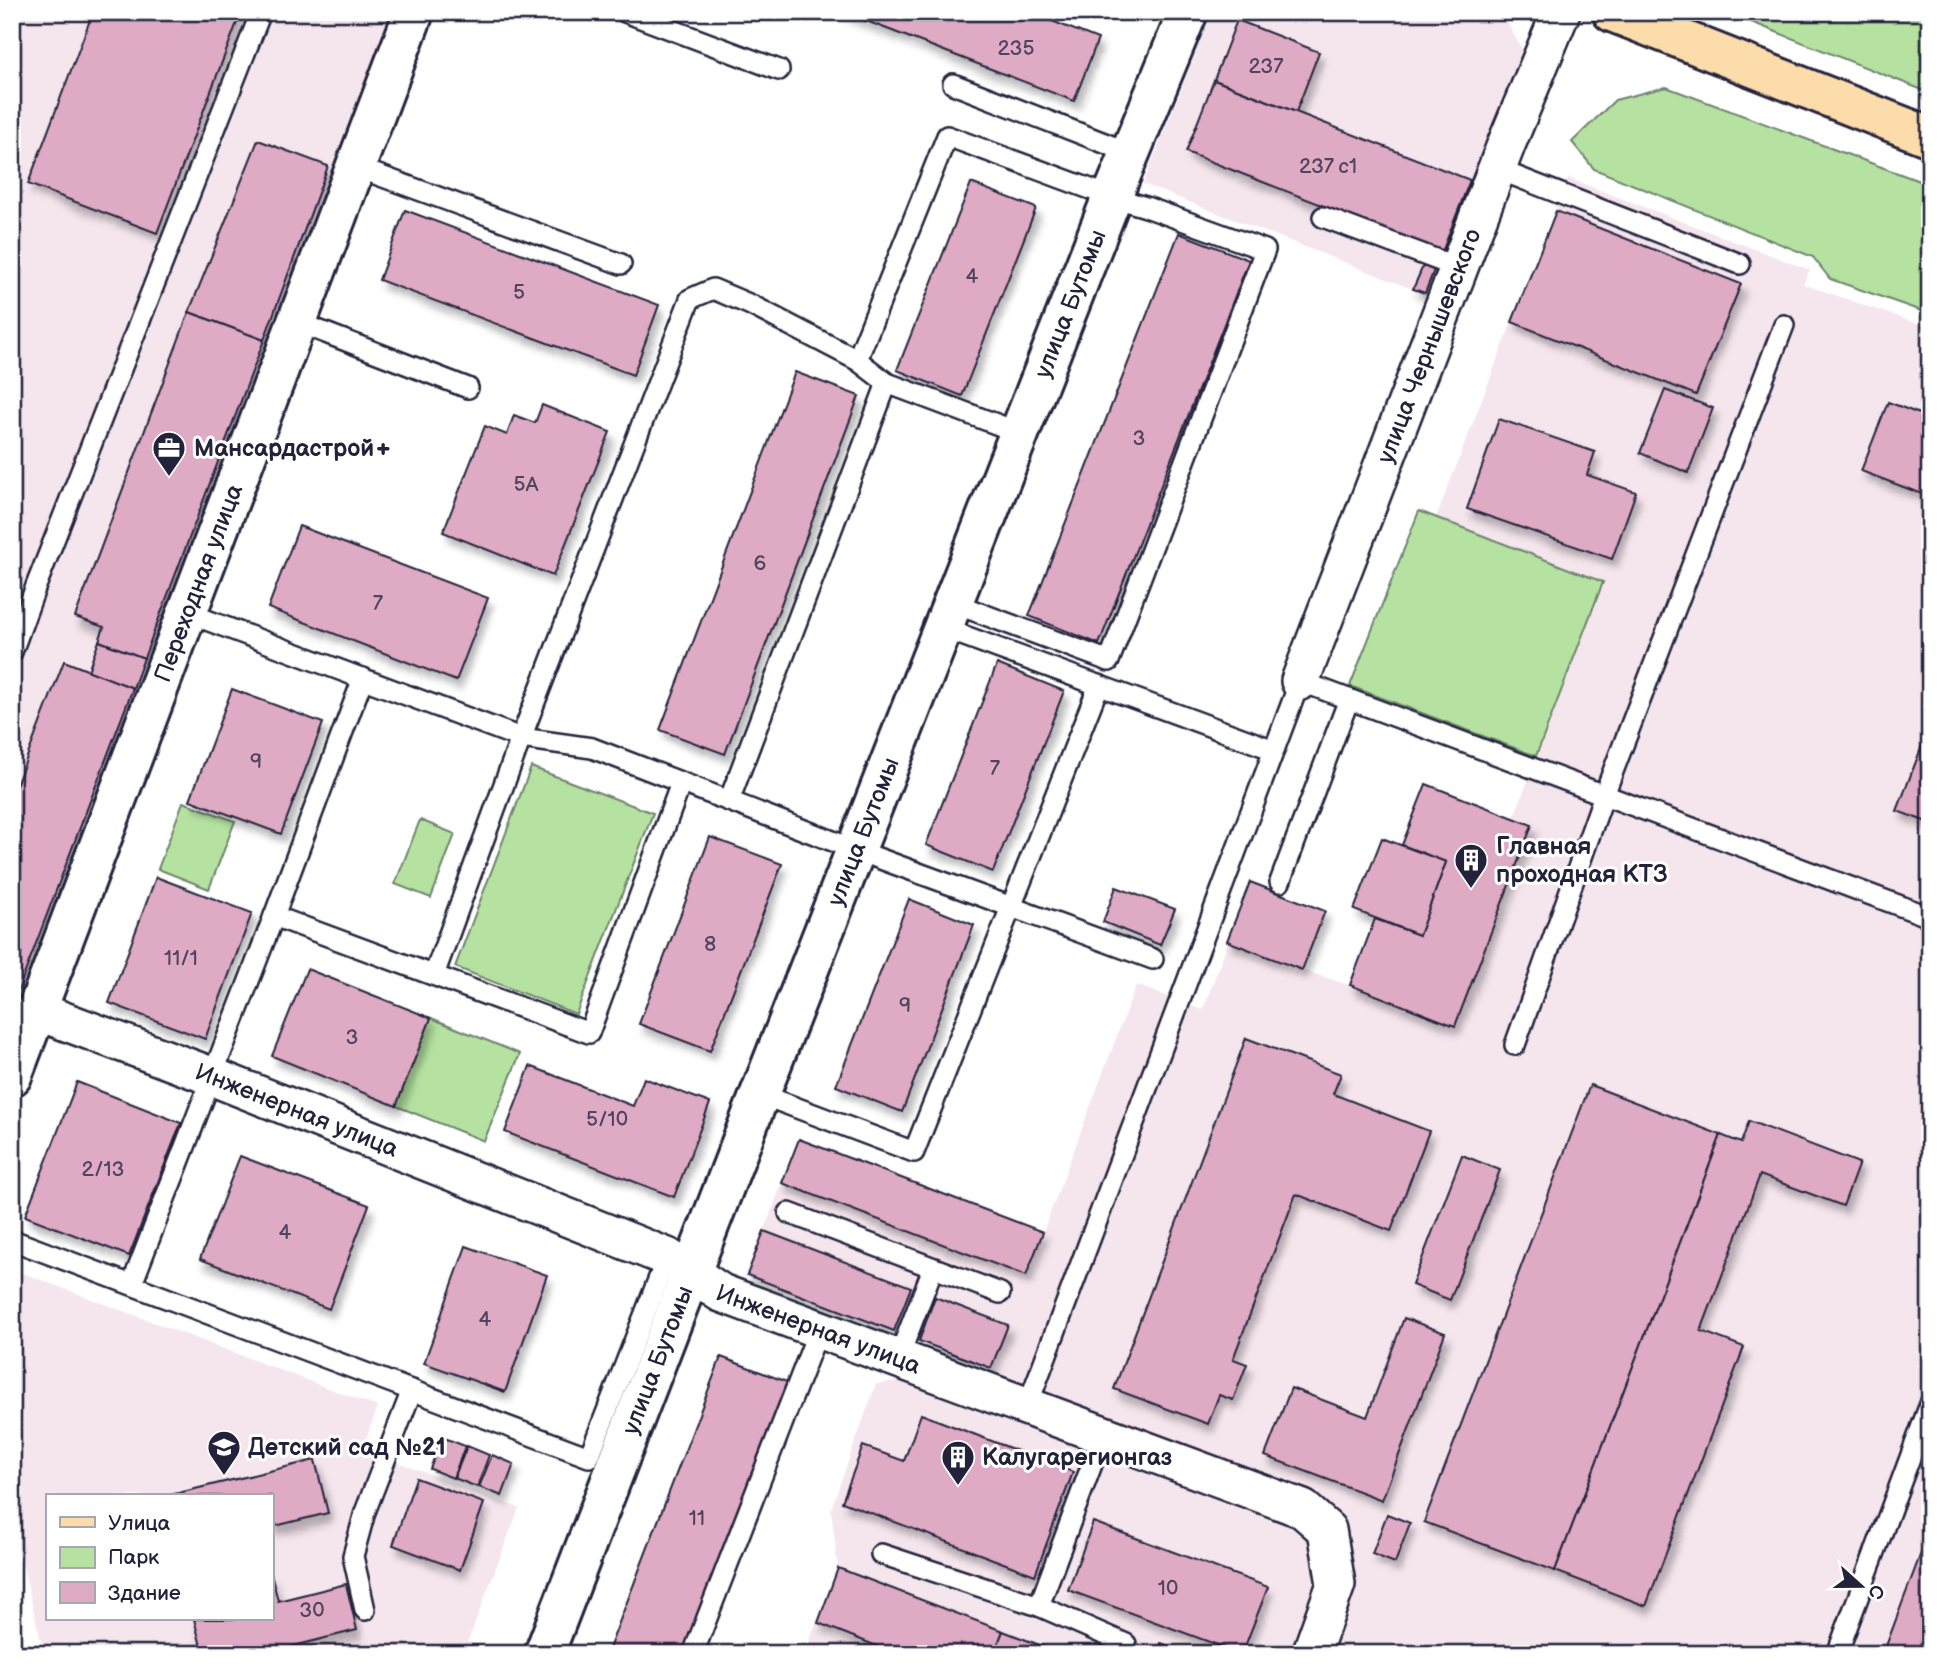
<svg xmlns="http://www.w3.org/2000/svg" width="1942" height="1666" font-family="'Balsamiq Sans',sans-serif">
<defs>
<filter id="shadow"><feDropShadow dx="4.5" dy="8" stdDeviation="3.5" flood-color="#0004"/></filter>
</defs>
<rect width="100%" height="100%" fill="#fff"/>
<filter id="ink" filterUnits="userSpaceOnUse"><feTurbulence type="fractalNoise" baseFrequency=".0143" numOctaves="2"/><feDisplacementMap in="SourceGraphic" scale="14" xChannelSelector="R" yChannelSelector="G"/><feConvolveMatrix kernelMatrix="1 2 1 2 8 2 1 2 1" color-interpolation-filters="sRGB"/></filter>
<g filter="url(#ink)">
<!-- built -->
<g fill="#f5e6ed" fill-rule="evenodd">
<path d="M12,12H401L12,1049Z"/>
<path d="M1212,12H1492L1504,17L1524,53L1433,297L1143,184Z"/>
<path d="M1568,178L1810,270L1803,284L1930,328V1654H804L838,1568L831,1509L876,1384L990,1368L747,1275L799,1139L1043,1232L1136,985L1203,1010L1250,882L1325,911L1302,970L1349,985L1375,919L1354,910L1382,838L1403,845L1426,784L1514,817L1603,582L1436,518Z"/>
<path d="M12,1269L378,1407L362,1449L519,1508L463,1654H44L12,1521ZM47,1496H271V1619H47Z"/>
</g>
<!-- green -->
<g fill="#b5e2a0" stroke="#6c826e" stroke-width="2">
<path d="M1726,12H1930V93Z"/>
<path d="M1666,87L1930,185V314L1830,279L1813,257L1594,169L1572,142L1615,100Z"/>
<path d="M1419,511L1603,582L1536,756L1350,686Z"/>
<path d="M531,767L653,813L576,1014L455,967Z"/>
<path d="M183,802L235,821L209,889L158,869Z"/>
<path d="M420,820L455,834L431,898L395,884Z"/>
<path d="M431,1018L520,1054L484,1141L396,1106Z"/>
</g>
<!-- building -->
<g fill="#dfaac4" stroke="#22223b" stroke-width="2" filter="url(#shadow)">
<path d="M93,12H241L157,233L28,184Z"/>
<path d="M843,12H1029L1098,39L1074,101Z"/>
<path d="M1237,20L1319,52L1296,112L1214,80Z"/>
<path d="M1214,80L1470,180L1442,252L1186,152Z"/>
<path d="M258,140L328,166L264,340L189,312Z"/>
<path d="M971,183L1036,208L962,396L897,370Z"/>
<path d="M405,210L659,305L633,375L379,280Z"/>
<path d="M1556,211L1741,284L1696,395L1512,322Z"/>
<path d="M1179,233L1249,260L1099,644L1029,616Z"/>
<path d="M1423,266L1434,270L1425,293L1413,289Z"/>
<path d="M189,312L264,340L144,658L99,641L104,627L75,617Z"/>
<path d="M795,372L859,396L725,754L660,730Z"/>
<path d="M1665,390L1713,408L1688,473L1640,453Z"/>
<path d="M1888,402L1930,418V497L1861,471Z"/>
<path d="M542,405L610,432L553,576L443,532L485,426L507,435L514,415L535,423Z"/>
<path d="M1499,419L1595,452L1587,475L1636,492L1612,559L1467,509Z"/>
<path d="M299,526L488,598L456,681L268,608Z"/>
<path d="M99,641L144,658L133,688L88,671Z"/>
<path d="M64,661L133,688L13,1004L12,796Z"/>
<path d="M997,664L1064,691L993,872L926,845Z"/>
<path d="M232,689L323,723L281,834L190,800Z"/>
<path d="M1930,725V823L1897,811Z"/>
<path d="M1426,784L1532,825L1455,1026L1350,985L1375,919L1419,935L1446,862L1402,845Z"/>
<path d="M710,837L782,864L710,1051L639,1024Z"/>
<path d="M1382,838L1446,862L1419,935L1354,910Z"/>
<path d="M156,877L252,913L205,1039L109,1003Z"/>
<path d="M1250,882L1325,911L1302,970L1227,941Z"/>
<path d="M1116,887L1175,909L1160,945L1103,922Z"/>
<path d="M909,899L974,925L902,1112L836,1086Z"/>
<path d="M307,969L431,1018L396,1106L272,1056Z"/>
<path d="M1246,1038L1341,1074L1333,1094L1429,1131L1391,1231L1296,1194L1233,1359L1247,1364L1233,1400L1219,1395L1208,1424L1114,1389Z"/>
<path d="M530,1066L633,1106L644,1078L710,1103L674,1197L505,1132Z"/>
<path d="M77,1082L181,1123L129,1256L25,1216Z"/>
<path d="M1590,1085L1721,1135L1555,1571L1424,1522Z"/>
<path d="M1749,1121L1859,1163L1843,1206L1760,1175L1701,1331L1744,1347L1646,1606L1555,1571L1721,1135L1741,1143Z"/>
<path d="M799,1139L1043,1232L1026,1276L782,1183Z"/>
<path d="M1462,1155L1500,1170L1450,1300L1412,1285Z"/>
<path d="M240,1156L369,1205L329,1309L200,1259Z"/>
<path d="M764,1231L911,1287L894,1331L747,1275Z"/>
<path d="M466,1246L547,1275L505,1392L424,1363Z"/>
<path d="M935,1297L1008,1325L991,1368L919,1341Z"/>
<path d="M1404,1318L1445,1333L1382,1500L1265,1456L1291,1388L1367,1417Z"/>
<path d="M721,1357L787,1382L683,1654H607Z"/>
<path d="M921,1414L1073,1472L1035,1575L842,1502L863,1446L904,1461Z"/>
<path d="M442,1437L465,1446L453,1478L430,1469Z"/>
<path d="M467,1446L489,1455L477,1487L454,1478Z"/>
<path d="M492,1455L514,1464L502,1496L479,1487Z"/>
<path d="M315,1460L328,1513L271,1527V1496H166Z"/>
<path d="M416,1478L484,1503L460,1570L393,1545Z"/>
<path d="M1387,1514L1410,1523L1395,1563L1372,1554Z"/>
<path d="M1093,1522L1268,1587L1242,1654L1068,1590Z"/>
<path d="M1930,1529V1654H1883Z"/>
<path d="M838,1568L1003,1631L994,1654H897L818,1623Z"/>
<path d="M271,1573L278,1601L346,1584L357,1630L262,1654H203L194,1619H271Z"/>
<path d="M1003,1631L1063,1654H994Z"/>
<path d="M1161,1643L1188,1654H1157Z"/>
</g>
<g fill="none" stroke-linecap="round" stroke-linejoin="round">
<defs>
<g id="lane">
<path d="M625,12L779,70"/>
<path d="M953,84L1130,153"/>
<path d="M356,167L621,264"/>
<path d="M1497,169L1740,264"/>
<path d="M1323,217L1459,268"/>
<path d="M297,322L468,388"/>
<path d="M857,360L947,136L1112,197L1146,207L1265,250L1109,661L953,603"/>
<path d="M188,613L521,738L592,748L856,850L1153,959"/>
<path d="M943,628L1274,750"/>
<path d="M12,652L36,586L261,12"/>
<path d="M729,801L887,383"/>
<path d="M1280,882L1349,699"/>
<path d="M274,916L363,678"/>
<path d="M434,975L521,738L690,299L713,289L751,305L857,360L887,383L1020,433"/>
<path d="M1515,1045L1604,795L1784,325"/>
<path d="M760,1094L914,1152L1099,685"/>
<path d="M789,1213L1000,1293"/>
<path d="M12,1240L589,1457L667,1257"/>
<path d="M132,1284L274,916L589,1033L681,783"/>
<path d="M898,1359L933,1268"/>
<path d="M1027,1407L1300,681L1930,917"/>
<path d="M1103,1435L1039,1606L1126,1644"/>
<path d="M881,1554L1039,1606"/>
<path d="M365,1610L353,1556L365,1512L412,1390"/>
<path d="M693,1654L819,1329"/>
<path d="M1837,1654L1930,1404"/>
</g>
<g id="street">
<path id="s1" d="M1300,681L1506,145L1561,12"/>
<path id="s2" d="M37,1011L211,1076L667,1257L721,1293L1303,1509L1327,1530L1336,1584L1311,1654"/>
</g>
<g id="secondary">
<path id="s3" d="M12,1076L414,12"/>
<path id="s4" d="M544,1654L760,1094L1112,197L1188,12"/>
</g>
<path id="primary" d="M1612,12L1930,137"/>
</defs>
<!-- lane casing -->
<use href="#lane" stroke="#22223b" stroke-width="24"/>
<!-- street casing -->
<use href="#street" stroke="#22223b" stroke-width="42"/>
<!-- secondary casing -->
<use href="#secondary" stroke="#22223b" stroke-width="44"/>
<!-- primary casing -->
<use href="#primary" stroke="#22223b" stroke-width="44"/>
<!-- lane -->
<use href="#lane" stroke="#fff" stroke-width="19"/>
<!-- street -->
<use href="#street" stroke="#fff" stroke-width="37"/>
<!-- secondary -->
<use href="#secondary" stroke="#fff" stroke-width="38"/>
<!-- primary -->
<use href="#primary" stroke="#fddcac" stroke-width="38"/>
</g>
</g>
<!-- icons -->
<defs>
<symbol id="office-pin" viewBox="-11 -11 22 30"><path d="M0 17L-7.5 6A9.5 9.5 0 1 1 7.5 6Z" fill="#22223b" stroke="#fff"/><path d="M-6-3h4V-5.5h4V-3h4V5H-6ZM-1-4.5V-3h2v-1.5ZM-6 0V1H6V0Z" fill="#fff"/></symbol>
<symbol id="building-pin" viewBox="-11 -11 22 30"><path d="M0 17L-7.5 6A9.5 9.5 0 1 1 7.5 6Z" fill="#22223b" stroke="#fff"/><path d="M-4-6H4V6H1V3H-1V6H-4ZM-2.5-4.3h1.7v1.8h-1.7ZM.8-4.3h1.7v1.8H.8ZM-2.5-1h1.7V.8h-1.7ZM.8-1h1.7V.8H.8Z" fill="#fff"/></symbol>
<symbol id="school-pin" viewBox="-11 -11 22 30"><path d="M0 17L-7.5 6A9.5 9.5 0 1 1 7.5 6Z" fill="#22223b" stroke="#fff"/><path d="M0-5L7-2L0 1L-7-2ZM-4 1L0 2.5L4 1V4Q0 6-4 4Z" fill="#fff"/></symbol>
</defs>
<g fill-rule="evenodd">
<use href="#office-pin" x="150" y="429" width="38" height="52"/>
<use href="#building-pin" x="1452" y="841" width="38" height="52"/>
<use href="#school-pin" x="205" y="1428" width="38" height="52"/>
<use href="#building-pin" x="939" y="1438" width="38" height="52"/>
</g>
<g text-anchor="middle" stroke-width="6" stroke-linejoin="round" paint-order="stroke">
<!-- number labels -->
<g font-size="21" fill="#51445d">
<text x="1016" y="55">235</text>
<text x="1266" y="73">237</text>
<text x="1328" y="173">237 с1</text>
<text x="972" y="283">4</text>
<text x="519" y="299">5</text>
<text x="1139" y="445">3</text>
<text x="526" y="491">5А</text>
<text x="760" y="570">6</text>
<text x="378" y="610">7</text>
<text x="256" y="768">9</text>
<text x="995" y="775">7</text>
<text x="710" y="951">8</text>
<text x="181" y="965">11/1</text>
<text x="905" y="1012">9</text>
<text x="352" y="1044">3</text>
<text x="607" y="1126">5/10</text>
<text x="103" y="1176">2/13</text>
<text x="285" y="1239">4</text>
<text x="485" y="1326">4</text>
<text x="697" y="1525">11</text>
<text x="1168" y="1595">10</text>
<text x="312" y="1617">30</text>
</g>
<!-- street labels -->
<g font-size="24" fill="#22223b" stroke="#fff">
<text dy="8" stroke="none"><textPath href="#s4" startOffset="1449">улица Бутомы</textPath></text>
<text dy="8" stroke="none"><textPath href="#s1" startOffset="359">улица Чернышевского</textPath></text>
<text dy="8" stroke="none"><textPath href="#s3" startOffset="527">Переходная улица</textPath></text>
<text dy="8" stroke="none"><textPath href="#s4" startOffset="882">улица Бутомы</textPath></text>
<text dy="8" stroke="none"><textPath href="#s2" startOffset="278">Инженерная улица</textPath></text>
<text dy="8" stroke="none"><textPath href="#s2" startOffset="845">Инженерная улица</textPath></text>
<text dy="8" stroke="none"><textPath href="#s4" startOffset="315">улица Бутомы</textPath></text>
</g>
<!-- poi labels -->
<g font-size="24" font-weight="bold" fill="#22223b" stroke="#fff" text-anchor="start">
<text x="194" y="456">Мансардастрой+</text>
<text x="1496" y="854">Главная<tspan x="1496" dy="28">проходная КТЗ</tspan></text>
<text x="248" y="1455">Детский сад №21</text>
<text x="982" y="1465">Калугарегионгаз</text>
</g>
</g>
<!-- margin -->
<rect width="1942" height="1666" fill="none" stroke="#fff" stroke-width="42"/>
<rect x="21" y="21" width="1900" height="1624" fill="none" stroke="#22223b" stroke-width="2.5" filter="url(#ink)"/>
<!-- legend -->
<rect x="46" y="1494" width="228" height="126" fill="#ffffff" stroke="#a7a7b1" stroke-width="2"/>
<rect x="60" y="1517" width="35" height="10" fill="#fddcac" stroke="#a7a7b1" stroke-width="2"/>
<text x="108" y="1530" font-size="21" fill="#22223b">Улица</text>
<rect x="60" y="1547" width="35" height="21" fill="#b5e2a0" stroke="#a7a7b1" stroke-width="2"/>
<text x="108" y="1564" font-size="21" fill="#22223b">Парк</text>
<rect x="60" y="1582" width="35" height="21" fill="#dfaac4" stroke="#a7a7b1" stroke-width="2"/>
<text x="108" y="1600" font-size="21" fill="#22223b">Здание</text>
<!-- north arrow -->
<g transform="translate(1861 1586) rotate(111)" stroke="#ffffff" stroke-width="5" paint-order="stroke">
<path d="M0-5L12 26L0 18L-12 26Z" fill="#22223b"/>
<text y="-10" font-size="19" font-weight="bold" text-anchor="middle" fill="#22223b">С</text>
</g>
</svg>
